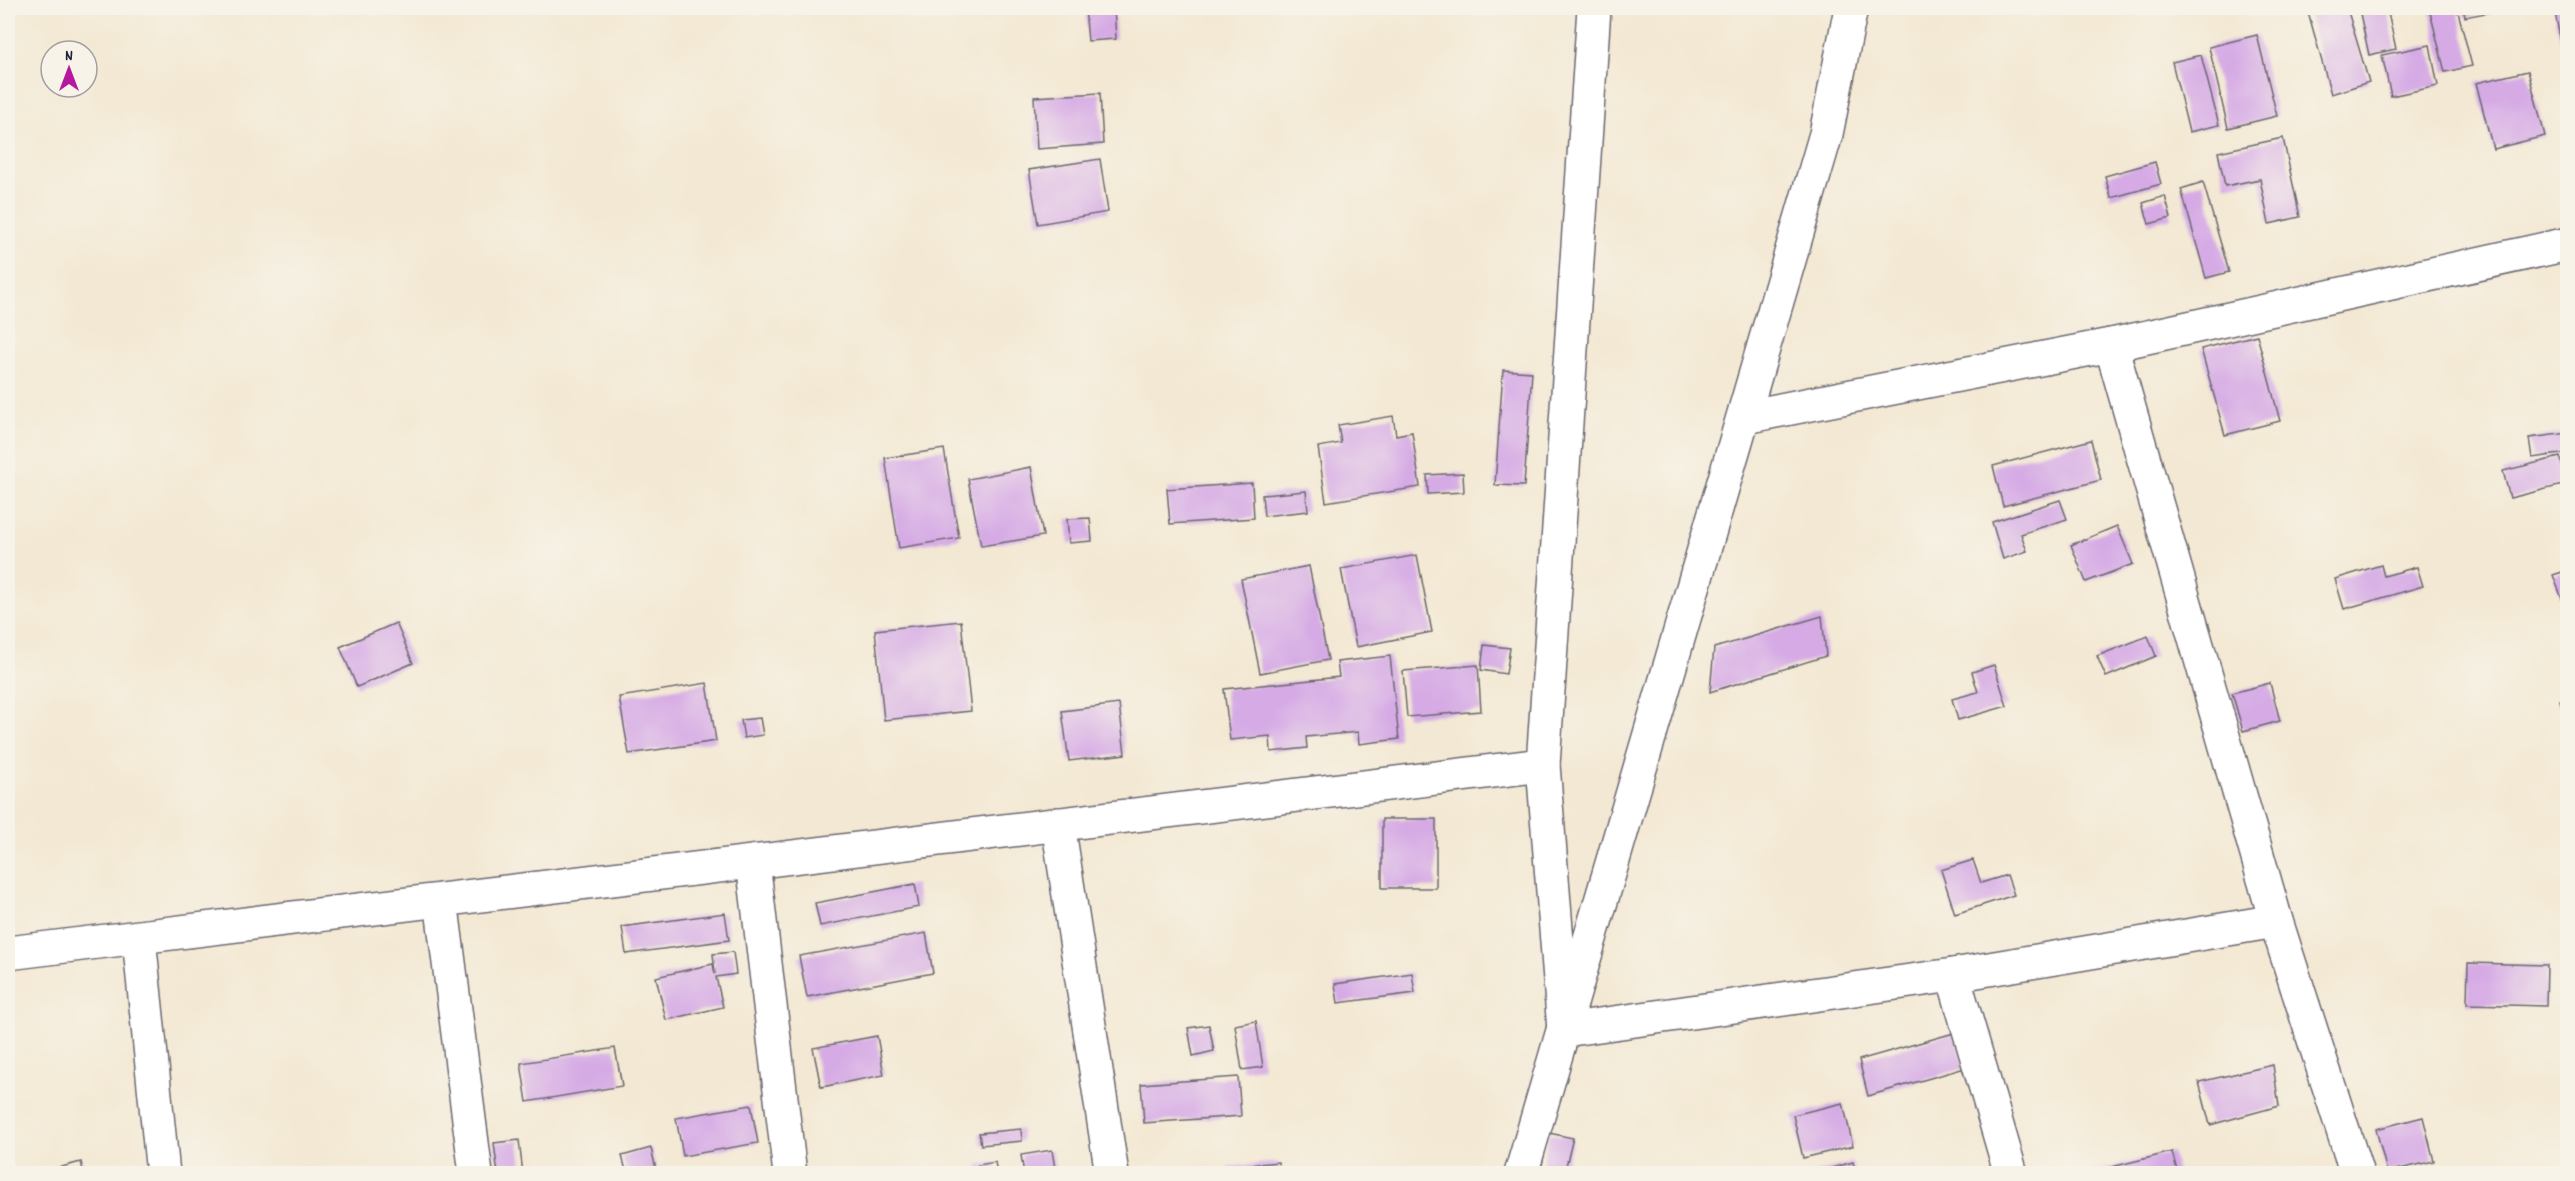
<svg xmlns="http://www.w3.org/2000/svg" width="2575" height="1181" font-family="Dekko,sans-serif">
<rect width="100%" height="100%" fill="#f7f3e8"/>
<filter id="ink" filterUnits="userSpaceOnUse"><feTurbulence type="fractalNoise" baseFrequency=".0167" numOctaves="2"/><feDisplacementMap in="SourceGraphic" scale="12" xChannelSelector="R" yChannelSelector="G"/><feConvolveMatrix kernelMatrix="1 2 1 2 8 2 1 2 1" color-interpolation-filters="sRGB"/></filter>
<filter id="wash" filterUnits="userSpaceOnUse"><feTurbulence type="fractalNoise" baseFrequency=".008" numOctaves="4" result="noise"/><feDisplacementMap in="SourceGraphic" scale="24" xChannelSelector="R" yChannelSelector="G"/><feGaussianBlur stdDeviation="1.35" result="paint"/><feColorMatrix in="noise" values="0 0 0 0 0 0 0 0 0 0 0 0 0 0 0 0 0 1.4 0 .05"/><feComposite in="paint" operator="in"/></filter>
<g filter="url(#wash)">
<rect width="100%" height="100%" fill="#f3e8d3"/>
<g id="blocks">
<!-- building -->
<g fill="#d6abe5">
<path d="M1085,8H1114L1116,39L1088,41Z"/>
<path d="M2307,8H2347L2369,82L2331,94Z"/>
<path d="M2369,8H2387L2396,49L2369,55L2359,9Z"/>
<path d="M2429,8H2457L2472,66L2445,72Z"/>
<path d="M2463,8H2507V9L2465,17Z"/>
<path d="M2554,8H2568V47L2562,48Z"/>
<path d="M2257,35L2277,116L2228,128L2209,47Z"/>
<path d="M2430,45L2438,86L2391,96L2382,55Z"/>
<path d="M2201,55L2219,125L2189,132L2172,62Z"/>
<path d="M2528,71L2545,136L2493,149L2476,83Z"/>
<path d="M1100,93L1103,144L1037,149L1034,97Z"/>
<path d="M2283,138L2300,217L2269,224L2260,179L2225,186L2218,152Z"/>
<path d="M1100,159L1108,212L1038,224L1029,170Z"/>
<path d="M2155,162L2161,184L2111,198L2105,176Z"/>
<path d="M2203,182L2229,272L2206,278L2181,189Z"/>
<path d="M2165,196L2171,218L2149,224L2143,203Z"/>
<path d="M2257,335L2280,421L2225,435L2201,349Z"/>
<path d="M1503,370L1532,372L1524,486L1495,485Z"/>
<path d="M1393,416L1396,435L1412,432L1420,487L1326,502L1318,447L1341,443L1338,425Z"/>
<path d="M2568,433V453L2532,458L2529,438Z"/>
<path d="M2091,440L2101,480L2003,506L1993,466Z"/>
<path d="M944,449L959,538L899,548L885,458Z"/>
<path d="M2560,457L2567,484L2510,498L2503,471Z"/>
<path d="M1031,467L1043,536L981,546L968,479Z"/>
<path d="M1463,473L1464,492L1428,494L1427,475Z"/>
<path d="M1252,483L1254,518L1170,524L1167,489Z"/>
<path d="M1306,491L1308,511L1264,516L1262,495Z"/>
<path d="M2060,500L2067,519L2021,534L2027,551L2003,559L1992,522Z"/>
<path d="M1090,518L1092,541L1069,543L1067,519Z"/>
<path d="M2117,526L2133,564L2086,582L2071,545Z"/>
<path d="M1417,555L1432,632L1356,647L1341,569Z"/>
<path d="M2381,565L2384,576L2417,567L2423,586L2344,609L2335,579Z"/>
<path d="M1309,566L1328,660L1260,673L1241,579Z"/>
<path d="M2568,570V612H2567L2553,575Z"/>
<path d="M1822,616L1826,656L1710,692L1714,648Z"/>
<path d="M961,621L971,711L884,720L875,630Z"/>
<path d="M396,623L413,663L357,687L340,647Z"/>
<path d="M2148,636L2156,656L2106,677L2097,656Z"/>
<path d="M1484,645L1510,648L1506,674L1481,670Z"/>
<path d="M1390,656L1399,739L1359,744L1358,732L1306,737L1307,748L1271,752L1270,736L1230,740L1224,689L1339,677L1337,662Z"/>
<path d="M1478,665L1481,711L1407,717L1403,671Z"/>
<path d="M1994,665L2007,706L1958,720L1952,699L1978,692L1972,672Z"/>
<path d="M707,683L716,741L629,754L619,697Z"/>
<path d="M2270,683L2280,721L2243,731L2232,693Z"/>
<path d="M2568,699V728H2567L2560,701Z"/>
<path d="M1119,704L1125,754L1069,761L1062,711Z"/>
<path d="M760,718L763,735L744,738L741,720Z"/>
<rect x="1382" y="819" width="54" height="69"/>
<path d="M1973,860L1981,883L2007,875L2014,895L1955,914L1941,870Z"/>
<path d="M915,884L919,907L820,926L815,903Z"/>
<path d="M725,913L729,940L626,954L622,927Z"/>
<path d="M926,933L933,973L807,997L799,956Z"/>
<path d="M733,952L736,974L716,977L723,1007L666,1020L656,977L713,964L715,974L713,954Z"/>
<path d="M2468,963L2547,965L2546,1006L2467,1004Z"/>
<path d="M1412,973L1415,993L1338,1003L1335,984Z"/>
<path d="M1256,1021L1263,1067L1242,1070L1235,1025Z"/>
<path d="M1209,1025L1214,1051L1193,1056L1188,1028Z"/>
<path d="M1954,1033L1965,1068L1868,1096L1859,1060Z"/>
<path d="M877,1036L884,1075L821,1087L813,1048Z"/>
<path d="M615,1048L622,1086L527,1102L521,1063Z"/>
<path d="M2273,1065L2279,1106L2210,1125L2199,1082Z"/>
<path d="M1238,1077L1241,1116L1144,1123L1141,1084Z"/>
<path d="M1843,1103L1853,1146L1803,1158L1793,1115Z"/>
<path d="M751,1105L758,1143L683,1156L676,1118Z"/>
<path d="M2423,1117L2434,1161L2387,1172L2376,1129Z"/>
<path d="M1021,1129L1022,1141L981,1145L979,1133Z"/>
<path d="M1549,1133L1573,1138L1564,1174H1540Z"/>
<path d="M519,1140L523,1174H498L494,1143Z"/>
<path d="M651,1148L657,1173L627,1174L622,1156Z"/>
<path d="M1052,1150L1055,1169L1024,1174L1021,1155Z"/>
<path d="M2172,1152L2178,1174H2087V1173Z"/>
<path d="M81,1162L84,1174H38V1173Z"/>
<path d="M995,1162L997,1174H980L978,1165Z"/>
<path d="M1278,1162L1280,1174H1229L1228,1167Z"/>
<path d="M1853,1162L1856,1174H1814V1173Z"/>
<path d="M1624,1167L1625,1174H1599L1598,1171Z"/>
</g>
</g>
</g>
<g filter="url(#ink)">
<use href="#blocks" fill-opacity="0" stroke="#6b6770" stroke-width="1.5"/>
<g fill="none" stroke-linecap="round" stroke-linejoin="round">
<defs>
<g id="minor">
<path d="M1594,8L1543,765L1564,1030L1953,975L2276,921"/>
<path d="M2111,345L2276,921L2357,1174"/>
<path d="M1745,417L2111,345L2568,244"/>
<path d="M1058,824L1112,1174"/>
<path d="M753,862L790,1174"/>
<path d="M441,900L476,1174"/>
<path d="M139,938L163,1174"/>
<path d="M8,953L1543,765"/>
<path d="M1953,975L2011,1174"/>
<path d="M1521,1174L1826,134L1851,8"/>
</g>
</defs>
<!-- minor casing -->
<use href="#minor" stroke="#6b6770" stroke-width="36"/>
<!-- minor -->
<use href="#minor" stroke="#fff" stroke-width="33"/>
</g>
</g>
<!-- margin -->
<rect width="2575" height="1181" fill="none" stroke="#f7f3e8" stroke-width="30"/>
<!-- north arrow -->
<g transform="translate(69 69)"><circle r="28" fill="#f7f3e8" stroke="#a29fa3" stroke-width="1.5"/>
<path d="M0-4.5L10 22L0 15L-10 22Z" fill="#b5179e"/>
<text y="-9" font-size="16" font-weight="bold" text-anchor="middle" fill="#22223b">N</text>
</g>
</svg>
